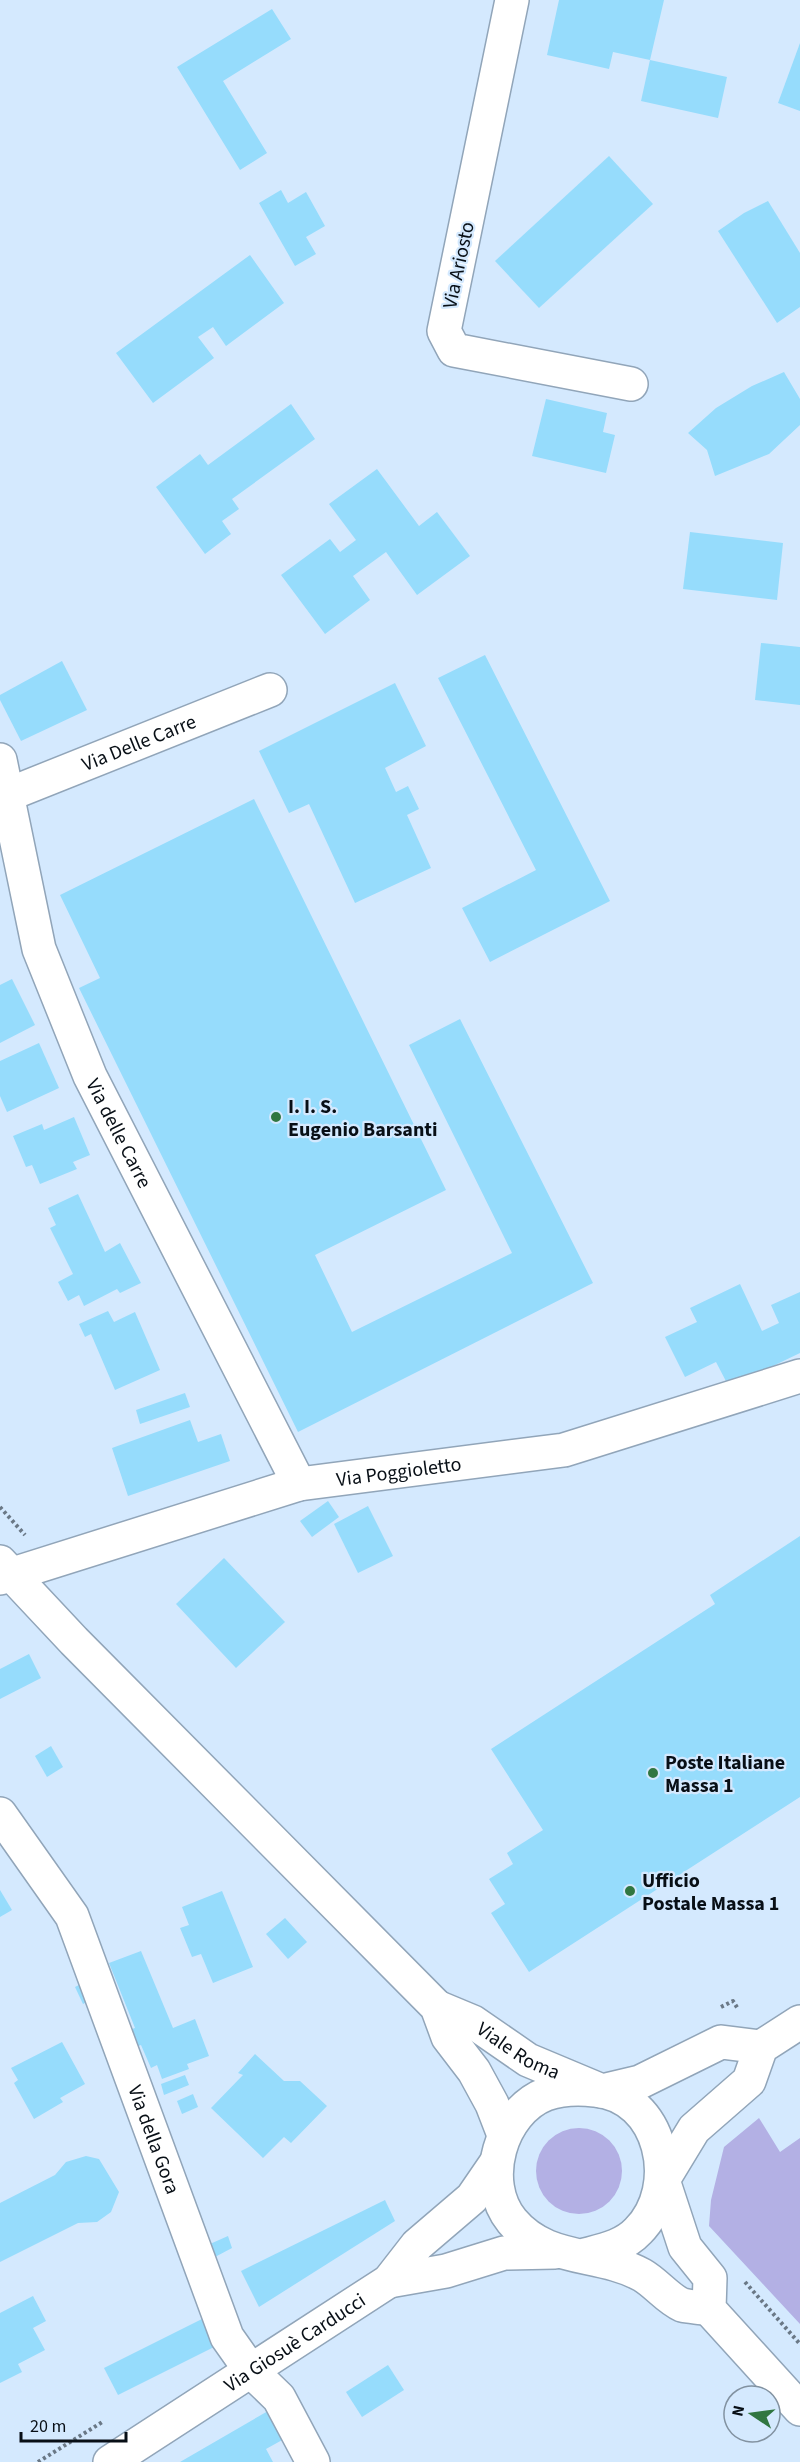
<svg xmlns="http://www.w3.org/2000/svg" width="800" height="2462" font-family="'Source Sans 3',sans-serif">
<rect width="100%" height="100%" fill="#d4e9fe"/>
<!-- green -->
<g fill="#b3b0e4">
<path d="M759,2118L780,2152L800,2138V2324L709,2226L711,2200L724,2147Z"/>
<circle cx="579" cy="2171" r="43"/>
</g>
<!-- building -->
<g fill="#96dcfc">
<path d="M559,0H664L650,60L613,52L609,69L547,55Z"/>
<path d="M272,9L291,39L223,81L267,153L240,170L177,67Z"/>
<path d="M800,43V111L778,103Z"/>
<path d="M650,60L727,77L718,118L641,101Z"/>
<path d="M609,156L653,204L539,308L495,261Z"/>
<path d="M281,190L288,203L306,192L325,226L306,237L316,254L295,266L259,203Z"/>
<path d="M768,201L800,253V307L777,323L718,231L744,213Z"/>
<path d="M250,255L284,303L226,346L213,327L198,337L214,358L153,403L116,353Z"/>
<path d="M784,372L800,399V425L769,454L715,476L707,450L688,433L716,408L752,386Z"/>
<path d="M546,399L607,413L603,432L615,435L606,473L532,456Z"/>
<path d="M291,404L315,439L232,499L239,509L222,521L231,534L205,554L156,487L200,454L208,465Z"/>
<path d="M377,469L419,526L437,512L470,556L417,595L386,552L353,576L370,600L325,634L281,575L330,539L340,552L356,540L329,504Z"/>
<path d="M690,532L783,543L777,600L683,589Z"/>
<path d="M761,643L800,647V705L755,700Z"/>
<path d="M485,655L610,901L490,962L462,908L536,870L438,678Z"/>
<path d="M62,661L87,710L21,741L0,700V695Z"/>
<path d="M395,683L426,746L385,768L396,792L408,786L419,809L407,815L431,868L355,903L309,804L289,813L259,751Z"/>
<path d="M254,799L446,1190L315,1255L352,1332L512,1253L409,1045L460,1019L593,1283L298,1432L79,988L100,978L60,895Z"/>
<path d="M12,979L35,1025L0,1043V985Z"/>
<path d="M39,1043L59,1088L7,1112L0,1096V1061Z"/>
<path d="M74,1117L90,1155L73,1162L77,1169L40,1184L32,1165L26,1167L13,1136L42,1124L44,1130Z"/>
<path d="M78,1194L105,1252L120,1243L141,1283L120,1293L117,1289L84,1306L79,1295L68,1301L58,1282L73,1274L50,1228L56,1225L48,1208Z"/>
<path d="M740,1284L762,1331L779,1323L771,1305L800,1292V1353L729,1387L716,1362L685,1377L665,1337L697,1322L690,1308Z"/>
<path d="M108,1311L114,1322L135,1312L160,1370L115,1390L91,1334L85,1337L79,1324Z"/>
<path d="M185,1393L190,1407L140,1424L136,1410Z"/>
<path d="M190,1420L198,1442L221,1434L230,1461L128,1496L112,1448Z"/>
<path d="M328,1501L339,1517L312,1537L300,1521Z"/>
<path d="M368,1506L393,1556L358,1573L334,1524Z"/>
<path d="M800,1536V1797L529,1972L491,1913L505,1904L489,1879L513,1864L507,1853L543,1830L491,1749L715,1604L710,1595Z"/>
<path d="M224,1558L285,1622L236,1668L176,1604Z"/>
<path d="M29,1654L41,1678L0,1699V1669Z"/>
<path d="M51,1746L63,1767L47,1777L35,1756Z"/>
<path d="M0,1890L12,1910L0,1917Z"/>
<path d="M222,1891L253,1967L213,1983L201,1954L192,1957L180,1928L189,1925L182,1907Z"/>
<path d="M285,1918L307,1942L288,1959L266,1934Z"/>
<path d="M141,1951L173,2028L195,2019L209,2056L187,2064L189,2069L162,2079L157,2065L151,2068L141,2045L136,2047L129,2030L135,2028L109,1963Z"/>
<path d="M85,1982L93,1999L83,2004L75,1987Z"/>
<path d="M62,2042L85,2084L60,2098L63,2102L34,2119L14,2083L18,2080L11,2068Z"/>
<path d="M255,2054L284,2081H300L327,2106L291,2143L284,2137L263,2158L211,2108L243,2075L238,2073Z"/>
<path d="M185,2075L189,2085L164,2095L161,2084Z"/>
<path d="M193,2094L198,2107L182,2114L177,2101Z"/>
<path d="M86,2156L99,2159L119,2192L111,2212L97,2222L78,2223L0,2262V2203L55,2175L66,2162Z"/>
<path d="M385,2200L395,2221L259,2307L241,2271Z"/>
<path d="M228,2236L232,2248L215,2257L210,2244Z"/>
<path d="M33,2296L46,2321L33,2328L45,2350L18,2364L22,2372L0,2383V2313Z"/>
<path d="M206,2317L220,2344L118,2395L104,2368Z"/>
<path d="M388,2365L404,2390L362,2417L346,2392Z"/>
<path d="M268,2411L284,2439L266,2449L273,2462H180Z"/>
</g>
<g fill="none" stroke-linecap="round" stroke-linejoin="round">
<defs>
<g id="minor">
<path d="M512,0L444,331L454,350L631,384"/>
<path id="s1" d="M0,760L39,949L90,1076L299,1484"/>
<path id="s2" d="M7,795L270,690"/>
<path id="s3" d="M0,1578L299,1484L564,1450L800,1376"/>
<path id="s4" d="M0,1814L72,1916L227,2337L251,2371L279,2398L313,2462"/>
</g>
<g id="secondary">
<path d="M0,1562L74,1641L437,2007L448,2037L474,2071L492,2104L504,2135"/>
<path id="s5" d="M437,2007L473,2022L528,2060L602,2091L640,2082L721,2042L761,2047"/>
<path d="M800,2022L761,2047L749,2081L694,2129L663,2180L685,2247L710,2278L709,2309L800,2409"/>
<path d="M585,2255C604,2250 624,2246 638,2231C682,2187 662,2096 595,2090C578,2088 563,2088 546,2094C500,2112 480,2182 512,2221C547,2263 598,2251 642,2275C656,2283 668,2299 682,2305C690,2307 701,2307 709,2309"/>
<path d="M389,2281L446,2271L504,2253L555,2252"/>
<path id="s6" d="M110,2462L389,2281L417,2245L472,2198L496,2163"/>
</g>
</defs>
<!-- minor casing -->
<use href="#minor" stroke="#91a5b9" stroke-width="36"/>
<!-- secondary casing -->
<use href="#secondary" stroke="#91a5b9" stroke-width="36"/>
<!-- path -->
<g stroke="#6a7886" stroke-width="4" stroke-dasharray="3 3" stroke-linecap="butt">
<path d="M0,1507L25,1535"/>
<path d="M721,2007L733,2001L738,2009"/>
<path d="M745,2282L800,2344"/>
<path d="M38,2462L104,2421"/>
</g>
<!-- minor -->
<use href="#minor" stroke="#fff" stroke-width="33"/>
<!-- secondary -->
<use href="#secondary" stroke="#fff" stroke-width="33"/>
</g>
<!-- markers -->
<g fill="#307641" stroke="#d4e9fe" stroke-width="2">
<circle cx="276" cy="1117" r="6"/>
<circle cx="653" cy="1773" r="6"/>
<circle cx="630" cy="1891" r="6"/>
</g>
<g text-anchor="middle" stroke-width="4.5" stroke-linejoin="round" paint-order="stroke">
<!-- street labels -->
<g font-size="20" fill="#080f16" stroke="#d4e9fe">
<text transform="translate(458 265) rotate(-78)" y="7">Via Ariosto</text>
<text dy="7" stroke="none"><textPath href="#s2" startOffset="142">Via Delle Carre</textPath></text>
<text dy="7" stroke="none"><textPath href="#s1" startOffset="394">Via delle Carre</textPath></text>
<text dy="7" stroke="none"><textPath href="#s3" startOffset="414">Via Poggioletto</textPath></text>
<text dy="7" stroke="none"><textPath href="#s5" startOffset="93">Viale Roma</textPath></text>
<text dy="7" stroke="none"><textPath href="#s4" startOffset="363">Via della Gora</textPath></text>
<text dy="7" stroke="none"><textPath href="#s6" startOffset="220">Via Giosuè Carducci</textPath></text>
</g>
<!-- poi labels -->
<g font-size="20" font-weight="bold" fill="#080f16" stroke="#d4e9fe" text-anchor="start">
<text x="288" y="1113">I. I. S.<tspan x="288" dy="23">Eugenio Barsanti</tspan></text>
<text x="665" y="1769">Poste Italiane<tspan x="665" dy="23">Massa 1</tspan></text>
<text x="642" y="1887">Ufficio<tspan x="642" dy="23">Postale Massa 1</tspan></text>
</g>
</g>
<!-- north arrow -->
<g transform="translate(752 2414) rotate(283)"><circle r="28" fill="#d4e9fe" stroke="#8292a1" stroke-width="1.5"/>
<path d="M0-4.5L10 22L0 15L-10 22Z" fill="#307641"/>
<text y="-9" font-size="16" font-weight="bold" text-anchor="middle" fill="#080f16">N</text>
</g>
<!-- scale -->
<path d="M21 2432v9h105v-9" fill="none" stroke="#080f16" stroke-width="3"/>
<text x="30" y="2432" font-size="18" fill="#080f16" stroke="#d4e9fe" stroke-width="4.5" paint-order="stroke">20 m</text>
</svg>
